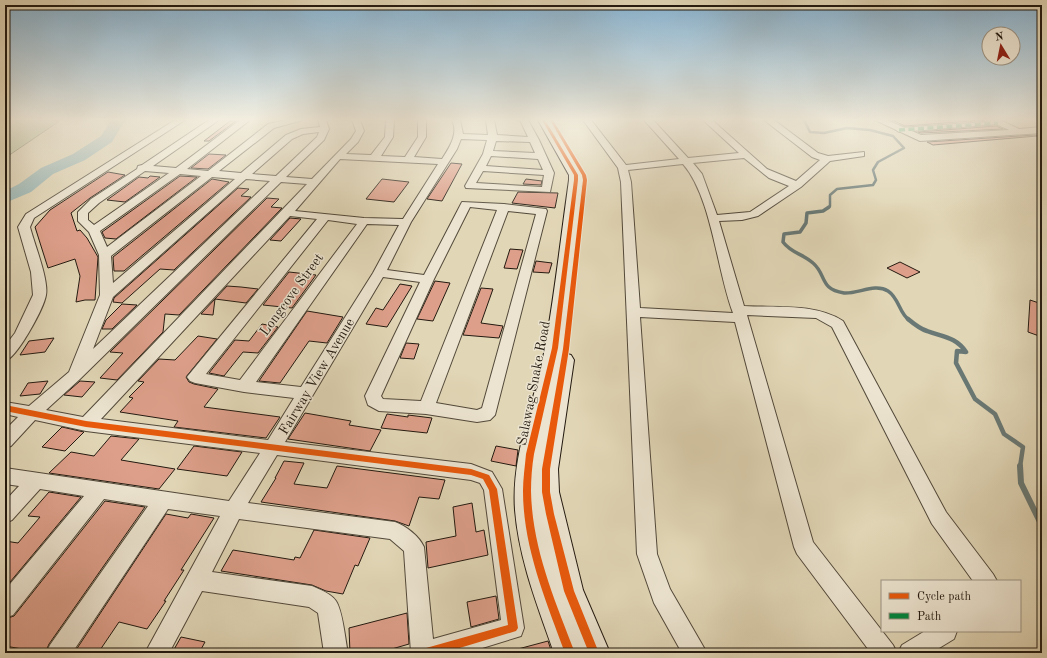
<svg xmlns="http://www.w3.org/2000/svg" width="1047" height="658" font-family="'Old Standard TT',serif">
<rect width="100%" height="100%" fill="#e1d6b6"/>
<filter id="stains"><feTurbulence type="fractalNoise" baseFrequency=".005" numOctaves="4"/><feColorMatrix values="0 0 0 0 .2 0 0 0 0 .09 0 0 0 0 .02 0 0 0 .5 -.17"/></filter>
<radialGradient id="worn" r=".72"><stop offset=".6" stop-color="#630" stop-opacity="0"/><stop offset="1" stop-color="#630" stop-opacity=".3"/></radialGradient>
<!-- green -->
<path fill="#adbf92" stroke="#686c51" d="M5,120H61L5,158Z"/>
<g fill="none" stroke-linecap="round" stroke-linejoin="round">
<!-- stream-far3 -->
<path stroke="#697874" stroke-width="2.5" d="M804,120L810,132L824,133L847,128L870,130L893,136L904,148L878,162L873,170L876,180L873,185L837,189L830,195V206L828,208"/>
<!-- stream-far2 -->
<path stroke="#697874" stroke-width="3.5" d="M829,207L823,211L807,213L806,223L800,232L784,234L783,242C791,253 803,254 813,263C827,275 819,289 844,293C858,294 875,283 888,291C899,298 899,313 909,320"/>
<!-- stream-far1 -->
<path stroke="#697874" stroke-width="4.5" d="M908,319C914,324 920,329 927,331C943,337 956,337 966,352L957,351L956,363L975,399L995,414L1004,434L1023,447L1020,467"/>
<!-- stream -->
<path stroke="#697874" stroke-width="6" d="M1020,466L1021,483L1042,526"/>
<!-- river -->
<path fill="#98b7b7" fill-rule="evenodd" d="M111,120H125L112,142L85,160L53,174L31,192L5,203V191L19,184L41,168L73,154L101,136Z"/>
</g>
<!-- building -->
<g fill="#dd9f8a" stroke="#231a10">
<path d="M892,120H985L905,126Z"/>
<path d="M230,121H236L209,141H204Z"/>
<path d="M996,126L1003,129L921,133L918,132Z"/>
<path d="M1035,135L1037,136L933,145L927,142Z"/>
<path d="M209,154L226,155L208,169L191,168Z"/>
<path d="M451,163L462,164L442,201L427,199Z"/>
<path d="M108,172L125,175L90,198L71,213L77,231L80,230L87,238L98,257L95,300H85L76,302L80,276L75,259L48,268L35,227L50,210Z"/>
<path d="M150,176L160,177L125,202L107,200L139,177L148,178Z"/>
<path d="M180,176L197,177L116,239L105,238L102,232Z"/>
<path d="M212,179L229,182L124,271H114L113,257Z"/>
<path d="M382,179L409,182L394,202L366,199Z"/>
<path d="M526,179L542,181L541,185L523,184Z"/>
<path d="M238,188L249,189L241,196L251,197L174,270L160,269L122,303L113,302L114,298Z"/>
<path d="M518,192L558,193L555,208L512,203Z"/>
<path d="M267,198L279,199L271,207L282,208L179,315L165,314L163,332L117,380L100,378L123,353L110,352Z"/>
<path d="M290,218L301,219L281,241L270,240Z"/>
<path d="M510,249L523,250L517,269L504,268Z"/>
<path d="M536,261L552,263L549,273L533,272Z"/>
<path d="M900,262L920,272L907,278L887,268Z"/>
<path d="M289,272L316,275L292,308L263,305Z"/>
<path d="M435,281L450,283L433,321L417,319Z"/>
<path d="M400,284L412,286L387,327L366,324L376,308L383,310Z"/>
<path d="M227,286L241,287L258,289L246,303L215,299Z"/>
<path d="M481,288L493,289L481,323L503,326L499,338L463,335Z"/>
<path d="M215,299L213,315L201,314Z"/>
<path d="M1030,300L1042,304V337L1028,332Z"/>
<path d="M122,304L137,305L112,329H102L106,320Z"/>
<path d="M307,311L343,317L327,343L309,341L280,383L259,381Z"/>
<path d="M262,324L278,327L258,353L243,352L224,376L209,373L235,340L249,341Z"/>
<path d="M198,336L217,339L186,377L189,382L194,384L218,389L204,407L280,417L266,438L174,427L178,421L120,412L133,398L129,397L144,382L138,381L159,359L175,360Z"/>
<path d="M54,338L45,352L20,355L29,341Z"/>
<path d="M406,343L419,344L414,359L400,358Z"/>
<path d="M48,381L40,394L20,396L28,383Z"/>
<path d="M80,381L95,382L82,397L64,395Z"/>
<path d="M305,413L351,421L349,425L381,430L370,451L288,439Z"/>
<path d="M387,414L408,417V415L432,418L427,433L381,428Z"/>
<path d="M62,427L84,432L65,451L42,447Z"/>
<path d="M111,436L139,439L121,460L175,469L159,489L49,473L71,452L94,456Z"/>
<path d="M194,446L242,452L227,476L177,469Z"/>
<path d="M496,446L518,450L516,466L491,461Z"/>
<path d="M284,461L304,463L294,484L327,488L337,466L445,480L439,499L419,497L409,526L395,521L261,502L276,478H275Z"/>
<path d="M49,492L81,497L5,588V541L18,543L40,517L28,516Z"/>
<path d="M105,501L145,507L49,644L45,653L5,646V619L14,616Z"/>
<path d="M472,503L476,532L484,530L488,555L428,568L426,542L456,536L453,507Z"/>
<path d="M166,514L188,518L191,514L214,518L181,570H184L164,601H166L147,629L119,622L98,653H74Z"/>
<path d="M314,530L370,538L358,566L355,565L343,594L326,591L312,585L221,571L233,550L294,560L295,557L300,558Z"/>
<path d="M496,596L499,619L471,627L467,602Z"/>
<path d="M407,613L409,644L378,653H350L349,628Z"/>
<path d="M181,637L205,642L199,653H172Z"/>
<path d="M548,641L552,653H518V649Z"/>
</g>
<g fill="none" stroke-linecap="round" stroke-linejoin="round">
<defs>
<path id="pedestrian" d="M998,121L1001,123L1000,124L899,132L896,130L899,128Z"/>
<g id="minor">
<path d="M175,120H185L34,218L30,227C34,243 49,280 46,295C44,308 17,358 5,361V346L15,333L33,295L31,272L18,227L26,214Z"/>
<path d="M209,120H219L153,166L176,168L240,120H250L187,169L208,171L268,124L286,120H303L274,128L219,171L241,173L286,135L301,129L320,127L318,120H326L329,129L324,140L286,177L312,179L351,139L356,131L352,120H360L364,131L358,142L346,154L371,155L385,137L386,120H394L393,137L381,156L405,157L418,137V120H426V137L414,157L442,159C449,148 459,134 452,120H460L463,134L488,135L486,120H494L497,135L528,137L520,120H528L539,140L554,173L550,192L466,188L465,186L483,154L487,140L461,139L457,149L411,222L387,270L424,275L462,202L504,204L546,209L547,211L495,415L490,420L477,422L426,414L379,411L368,405L365,396L420,282L383,277L285,442L471,464L492,472L502,489L524,628L521,636L466,653H411L404,551L390,539L239,519L212,572L312,586C319,589 332,594 336,601C343,612 345,639 348,653H324L318,613L309,607L202,591L169,653H145L220,516L168,509L72,653H46L50,645L148,506L104,499L13,615L5,618V590L84,496L40,489L12,520L5,523V501L19,486L5,484V468L229,501L260,453L86,431L35,420L11,446L5,448V430L18,417L5,414V402L29,406L69,372L100,295L99,255L89,232L78,221V212L91,199L137,169L138,166L142,165ZM319,132L317,137L276,176L252,174L292,139L303,134ZM496,141L530,142L535,153L493,151ZM491,156L538,159L543,170L486,166ZM340,159L438,164L403,219L364,218L295,211ZM145,171L169,173L94,225L88,220V213L99,203ZM483,171L544,175L542,187L476,183ZM180,174L201,176L107,247L100,231ZM212,177L235,179L113,283L111,256ZM246,179L270,181L93,349L113,297ZM281,182L307,184L83,417L46,410L80,379ZM470,207L497,210L421,401L383,399L381,396L434,279ZM508,211L536,214L482,408L477,410L436,403ZM290,216L317,219L187,377L190,381L195,383L244,392L294,398L268,440L101,419ZM328,220L357,224L240,380L206,374ZM367,224L399,225L373,273L301,387L256,382ZM277,455L471,480L480,483L484,490L501,620L433,639L424,547C419,536 406,526 395,522L248,503Z"/>
<path d="M583,120H591L626,165L679,159L644,120H653L688,158L739,153L703,120H712L767,169L796,181L820,160L812,157L764,120H774L818,153L828,156L864,152V156L830,161L801,187L758,216L742,220L719,221L744,306C776,308 815,303 843,321L946,512L993,574L997,581H973L932,524L832,327L816,318L747,315L813,542L893,645L897,653H871L797,554L794,547L735,322L640,317L657,554L670,589L707,653H682L654,603L637,554L621,182L618,168ZM744,158L769,178L789,186L750,212L717,215L702,174L693,163ZM683,164C712,197 717,272 733,313L640,308L631,182L628,170Z"/>
<path d="M875,120H887L921,135L1009,130L987,120H1000L1019,129L1042,127V133L920,141Z"/>
<path d="M925,631H957L954,639L931,653H898L902,645Z"/>
</g>
<path id="secondary" d="M538,120H549L583,175L564,353L571,355L574,360L558,469L559,492L583,590L610,653H554C538,607 519,560 515,510C511,454 535,402 545,348C555,292 561,236 569,180V175Z"/>
</defs>
<!-- pedestrian casing -->
<use href="#pedestrian" stroke="#52493a" stroke-width="2"/>
<!-- minor casing -->
<use href="#minor" stroke="#52493a" stroke-width="2"/>
<!-- secondary casing -->
<use href="#secondary" stroke="#231a10" stroke-width="2"/>
<!-- pedestrian -->
<use href="#pedestrian" fill="#ece4d0" fill-rule="evenodd"/>
<!-- minor -->
<use href="#minor" fill="#ece4d0" fill-rule="evenodd"/>
<!-- secondary -->
<use href="#secondary" fill="#ece4d0" fill-rule="evenodd"/>
<!-- quiet -->
<path stroke="#00873e" stroke-width="3.5" stroke-dasharray="6 3.5" stroke-linecap="butt" d="M899,130L998,123"/>
<defs>
<g id="cycleway">
<path d="M542,120H545L578,175V180L558,348L534,454C532,466 531,479 531,491C532,548 555,601 575,653H565C546,601 523,547 523,491C523,478 525,466 526,454L552,348L574,180V175Z"/>
<path d="M550,120H553L586,175L587,180L569,349L550,469V492L554,514L574,591L599,653H589L564,591L546,514L542,492V469L563,349L583,180L582,175Z"/>
<path d="M5,405L86,421L471,469L489,475L497,489L518,628L516,631L443,653H421L422,649L426,648L508,625L489,490L483,479L471,475L86,427L5,411Z"/>
</g>
</defs>
<!-- cycleway casing -->
<use href="#cycleway" stroke="#ece4d0" stroke-width="2"/>
<!-- cycleway -->
<use href="#cycleway" fill="#e8590c" fill-rule="evenodd"/>
</g>
<!-- sky -->
<linearGradient id="sky" x2="0" y2="1"><stop stop-color="#88b5d4"/><stop offset="0.56" stop-color="#f2edde"/><stop offset="1" stop-color="#f2edde" stop-opacity="0"/></linearGradient>
<rect width="1047" height="213" fill="url(#sky)"/>
<g text-anchor="middle" stroke-width="3" stroke-linejoin="round" paint-order="stroke">
<!-- street labels -->
<g font-size="14" fill="#231a10" stroke="#ece4d0">
<text transform="translate(291 294) rotate(-54)" y="5">Longcove Street</text>
<text transform="translate(316 376) rotate(-59)" y="5">Fairway View Avenue</text>
<text transform="translate(533 383) rotate(-79)" y="5">Salawag Snake Road</text>
</g>
</g>
<!-- margin -->
<rect width="1047" height="658" fill="none" stroke="#e1d6b6" stroke-width="20"/>
<rect x="6" y="6" width="1035" height="646" fill="none" stroke="#231a10" stroke-width="2"/>
<rect x="10" y="10" width="1027" height="638" fill="none" stroke="#231a10"/>
<!-- legend -->
<rect x="881" y="580" width="140" height="52" fill="#ece4d0" stroke="#9c9383"/>
<rect x="889" y="593" width="20" height="6" fill="#e8590c" stroke="#9c9383"/>
<text x="917" y="600" font-size="12" fill="#231a10">Cycle path</text>
<rect x="889" y="613" width="20" height="6" fill="#00873e" stroke="#9c9383"/>
<text x="917" y="620" font-size="12" fill="#231a10">Path</text>
<!-- north arrow -->
<g transform="translate(1001 46) rotate(350)"><circle r="19" fill="#ece4d0" stroke="#9c9383"/>
<path d="M0-3L7 15L0 10L-7 15Z" fill="#8f2418"/>
<text y="-6" font-size="11" font-weight="bold" text-anchor="middle" fill="#231a10">N</text>
</g>
<rect width="100%" height="100%" filter="url(#stains)"/>
<rect width="100%" height="100%" fill="url(#worn)"/>
</svg>
